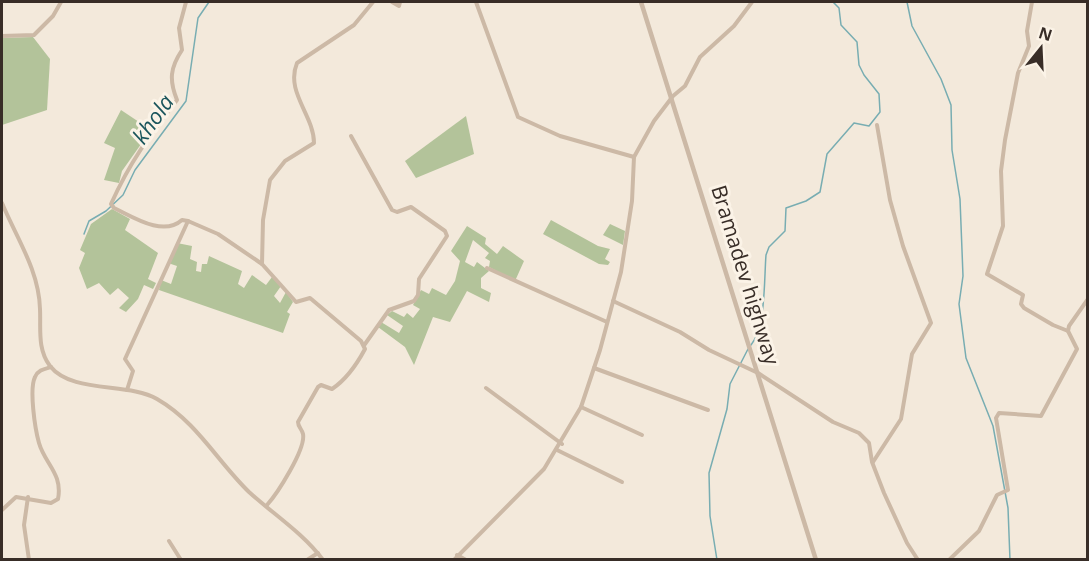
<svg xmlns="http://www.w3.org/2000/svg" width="1089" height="561" font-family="'Open Sans',sans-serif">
<rect width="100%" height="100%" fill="#f3e9db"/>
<!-- green -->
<g fill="#b3c39a">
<path d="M33,37L50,59L47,110L2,125V38Z"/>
<path d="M121,110L151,130L122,171L119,183L104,180L115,148L104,143Z"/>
<path d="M466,116L474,154L416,178L405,161Z"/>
<path d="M112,209L130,219L125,230L158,253L148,279L156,283L153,289L144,285L138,299L126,312L119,308L129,298L118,288L110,295L99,283L87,289L79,268L85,253L80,250L91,224Z"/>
<path d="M551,220L598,246L610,249L605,259L610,262L608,265L599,264L543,234Z"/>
<path d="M610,224L625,231L623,245L603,235Z"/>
<path d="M467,226L486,238L485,244L497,254L503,246L524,261L515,281L489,267L490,261L485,258L489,253L473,240L465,262L474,267L477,262L489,271L481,278V288L491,293L489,302L467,291L450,322L433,317L414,365L405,347L378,327L381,322L399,333L403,326L387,315L392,311L404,317L407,313L413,318L420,309L413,305L421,290L429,294L432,288L446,295L455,281L460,261L451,251Z"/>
<path d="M177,243L192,246L190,259L197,262L196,271L201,272L202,264H207L209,256L242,271L238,284L244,288L252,275L266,285L272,277L281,286L274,296L280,303L286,292L293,302L287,312L290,314L283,333L159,290L161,280L171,284L177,266L168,263Z"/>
</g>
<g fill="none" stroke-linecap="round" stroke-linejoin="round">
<!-- stream -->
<g stroke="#78adb2" stroke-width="1.5">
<path d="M907,2L912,26L941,79L951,105L952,150L960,199L963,276L959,304L963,335L966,358L993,426L1008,508L1010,560"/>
<path d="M84,234L89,221L106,211L123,195L135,170L186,101L198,18L209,2"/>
<path d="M751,345C766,327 764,279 766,255L769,247L785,231L786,208L806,201L820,192L827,154L854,123L869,126L880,112L879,94L864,75L859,65L857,42L841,25L839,8L833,2"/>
<path d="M717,560L710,516L709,473L727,409L730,384L748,349"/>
</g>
<!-- minor -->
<g stroke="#ccb9a6" stroke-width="4">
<path d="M186,2L179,28L182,50C170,68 169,80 177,100C149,136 130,162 111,204L114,208C133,217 163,237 182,220L188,221"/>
<path d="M392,2L399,6L400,2"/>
<path d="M476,2L518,117L560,136L634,157"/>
<path d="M1032,2L1027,31L1029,46L1018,73L1005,140L1001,171L1003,226L987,274L1023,295L1021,304L1024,308L1053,325L1068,331"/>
<path d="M2,36L34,35L53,16L61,2"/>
<path d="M351,136L392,210L397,212L411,207L445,231L447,236L419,279L418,295L414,301L389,310L365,344"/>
<path d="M2,203C16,237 39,270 40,309C41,328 37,349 50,366C72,394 128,382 157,399C197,422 217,461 249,492C273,514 303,533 323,560"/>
<path d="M487,268L607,322"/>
<path d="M613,301L680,332L709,350L758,373L833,422L859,433L869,443L872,462L884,493L907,543L918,560"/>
<path d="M594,368L708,410"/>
<path d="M486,388L562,444"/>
<path d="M127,390L133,371L125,359L188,221L218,234L262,264"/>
<path d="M581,407L642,435"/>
<path d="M557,450L622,482"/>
<path d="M873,462L901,419L912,354L931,323L903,246L890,200L877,125"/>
<path d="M28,497L24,525L29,560"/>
<path d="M267,505C277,494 306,449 303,434C302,429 298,427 298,422L318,387L321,385L332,389C347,379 357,364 365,349L361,341L310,298L296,302L262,264L263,220L270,180L285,161L314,143C314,115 285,92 297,63L354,25L373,2"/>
<path d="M2,510L16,497L51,503L58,499C63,474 45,464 39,443C35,429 29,389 35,377C38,370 44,369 51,367"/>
<path d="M169,541L181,560"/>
<path d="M457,555L466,560"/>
<path d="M307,560L318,553"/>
<path d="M454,560L544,469L581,407L600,350L621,272L632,201L634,157L654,121L673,96L685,86L700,57L734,26L752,2"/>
<path d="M949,560L979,531L997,495L1008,490L996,418L999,413L1041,416L1077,349L1068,331L1069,326L1088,299"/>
</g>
<!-- tertiary -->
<path stroke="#ccb9a6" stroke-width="4.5" d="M641,2L816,560"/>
</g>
<g text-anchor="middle" stroke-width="6" stroke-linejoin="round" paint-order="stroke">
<!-- street labels -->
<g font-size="21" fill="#382d27" stroke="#fbf3e7">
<text transform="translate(745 275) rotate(73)" y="7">Bramadev highway</text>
</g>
<!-- water labels -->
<g font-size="22" font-style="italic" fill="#1a555c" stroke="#fbf3e7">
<text transform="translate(153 119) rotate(-55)" y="8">khola</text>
</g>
</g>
<!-- border -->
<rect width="1089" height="561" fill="none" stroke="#382d27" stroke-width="6"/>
<!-- north arrow -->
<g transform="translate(1041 48) rotate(18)" stroke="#fbf3e7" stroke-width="4.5" paint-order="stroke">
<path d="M0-4.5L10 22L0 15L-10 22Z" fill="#382d27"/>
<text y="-9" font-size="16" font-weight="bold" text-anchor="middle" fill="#382d27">N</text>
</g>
</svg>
